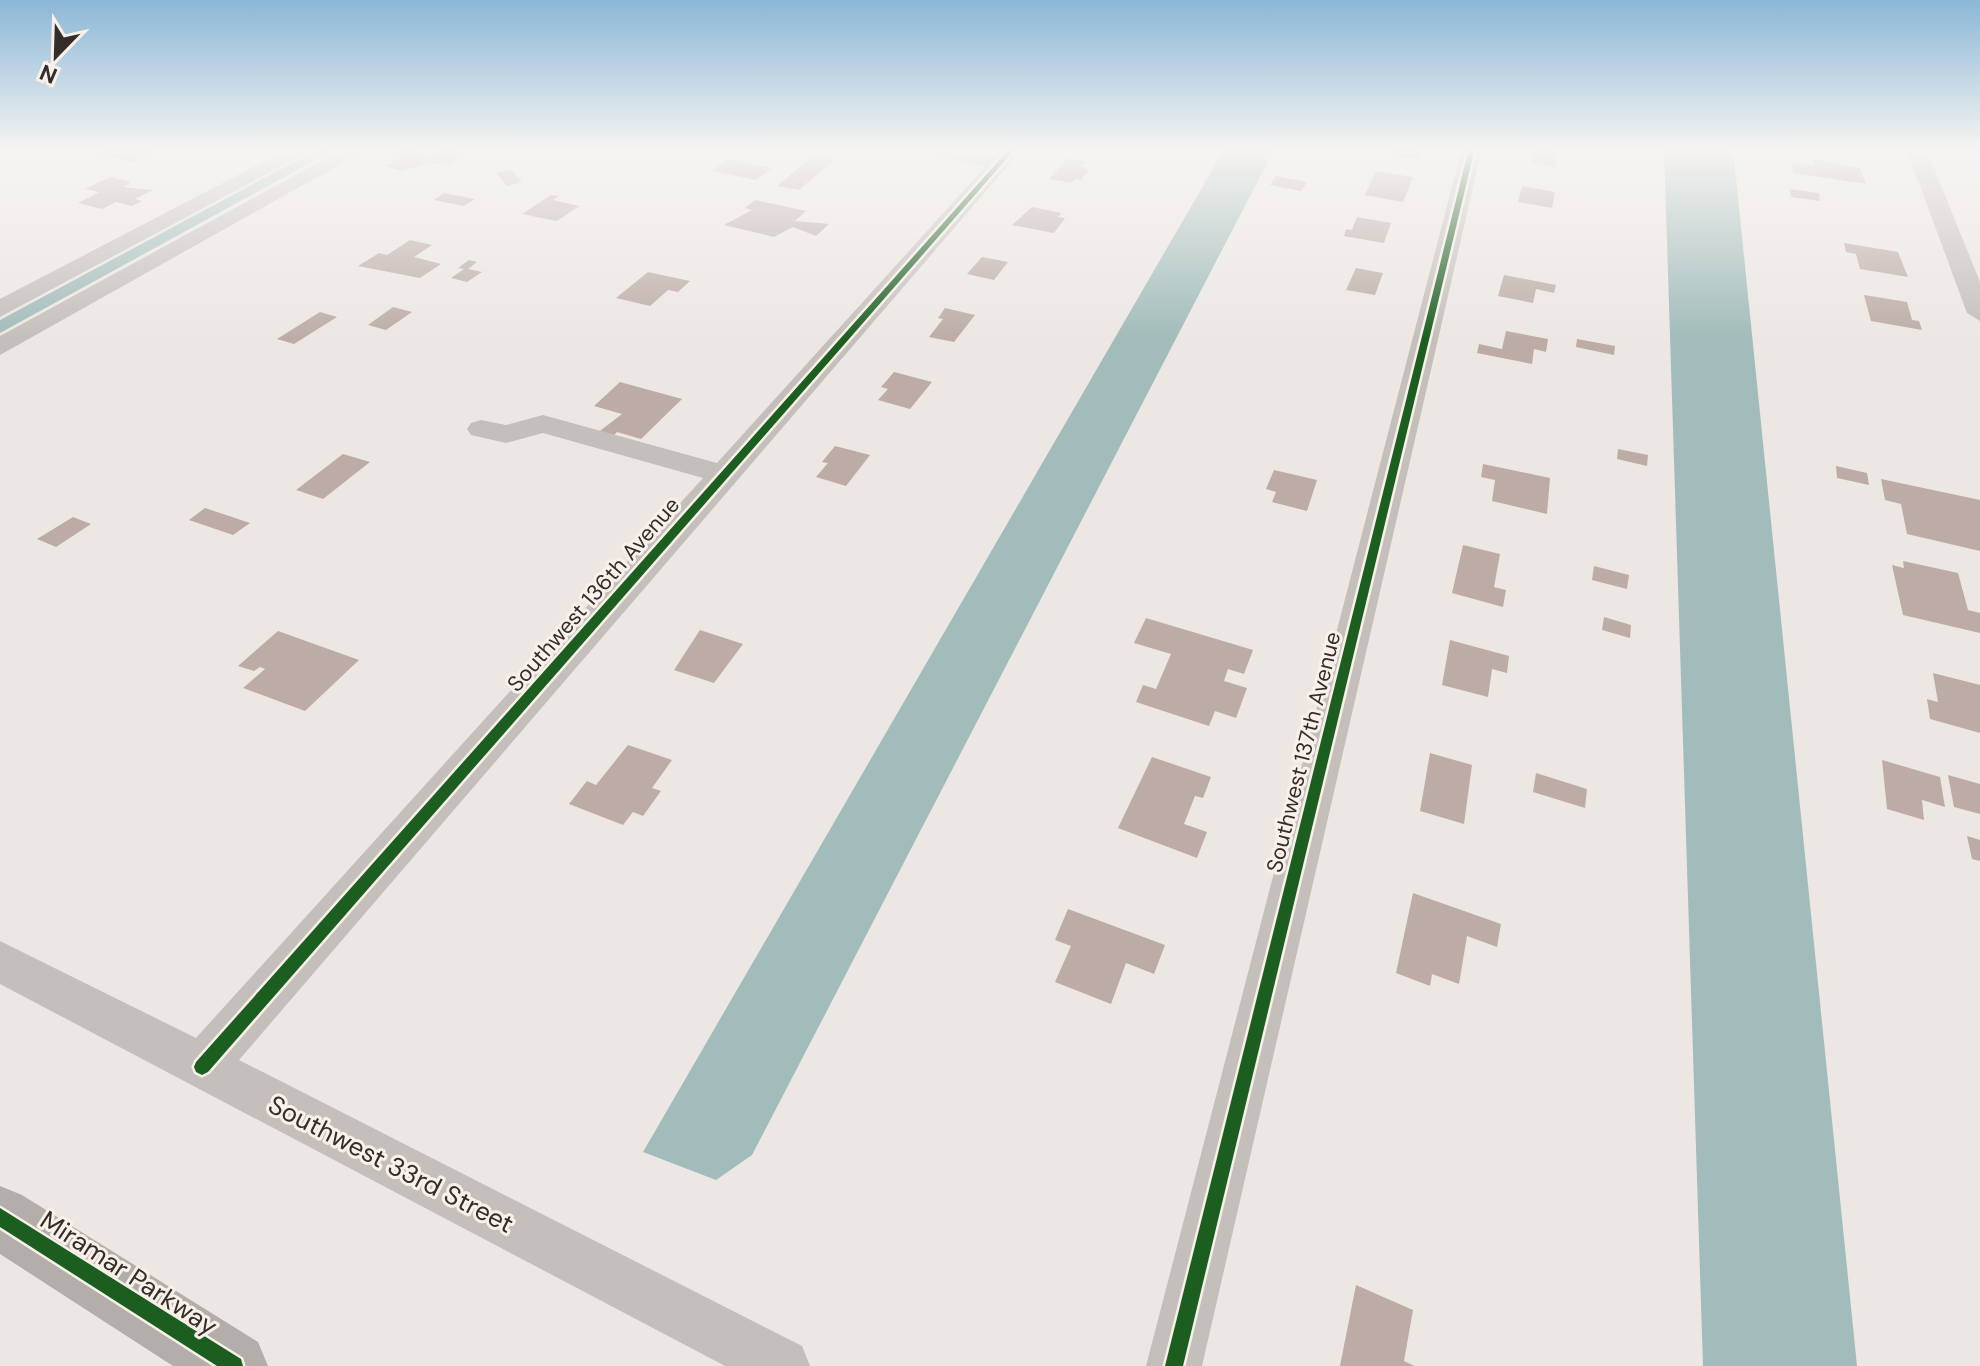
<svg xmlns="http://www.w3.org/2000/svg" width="1980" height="1366" font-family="'DM Sans',sans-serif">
<rect width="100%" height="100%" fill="#ece7e3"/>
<!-- water -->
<g fill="#a1bcba">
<path d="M1225,148H1275L752,1155L716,1180L643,1152Z"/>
<path d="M1664,148H1733L1857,1366H1703Z"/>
</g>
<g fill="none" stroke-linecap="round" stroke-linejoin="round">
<!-- canal -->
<path fill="#a1bcba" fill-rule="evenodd" d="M320,148H337L0,333V320Z"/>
</g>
<!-- building -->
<g fill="#bdaca6">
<path d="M104,148H166L134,162L92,153Z"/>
<path d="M399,148L416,149L430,155L444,148L471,153L449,165L427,163L402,171L384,166L400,158L387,155Z"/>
<path d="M1394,148H1418L1415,153L1422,154L1419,160L1391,155Z"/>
<path d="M1533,148L1557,152L1555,167L1531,163Z"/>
<path d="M813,156L834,160L799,190L777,186Z"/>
<path d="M1068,158L1086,162L1081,167L1090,169L1081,180L1075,179L1071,183L1049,179Z"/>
<path d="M729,159L772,168L756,180L712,171Z"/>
<path d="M1813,159L1860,168L1866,184L1793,173L1791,162L1814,166Z"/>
<path d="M511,170L522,182L507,186L496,173Z"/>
<path d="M1376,171L1413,177L1403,202L1365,195Z"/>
<path d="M1276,176L1307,182L1301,191L1270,185Z"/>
<path d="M110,177L132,182L123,187L153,190L135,199L142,201L132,206L116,202L102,209L78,203L99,192L85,189Z"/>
<path d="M1522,186L1555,192L1552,208L1518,202Z"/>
<path d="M1790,189L1819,193L1820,201L1791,197Z"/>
<path d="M444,193L475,199L464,206L434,200Z"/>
<path d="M551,195L559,196L553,200L579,206L557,221L522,214Z"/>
<path d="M755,200L806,211L795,221L829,224L816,236L793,227L774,237L724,225L752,210L745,208Z"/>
<path d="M1032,207L1061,213L1058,217L1065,218L1054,233L1012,225Z"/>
<path d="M1357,217L1391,223L1384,243L1344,236L1346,229L1352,230Z"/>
<path d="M410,240L432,245L414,257L441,264L420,278L358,266L379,253L387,255Z"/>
<path d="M1844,243L1898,252L1908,277L1860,269L1856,254L1846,252Z"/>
<path d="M982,257L1008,262L994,280L967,274Z"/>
<path d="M469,260L477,262L468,269L482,272L467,282L451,278L464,269L458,268Z"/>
<path d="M1356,268L1383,273L1375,295L1346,290Z"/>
<path d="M648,272L690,281L678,292L668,290L650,306L616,298Z"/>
<path d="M1504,275L1556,285L1554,293L1536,289L1533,303L1498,296Z"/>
<path d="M1864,295L1907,302L1912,320L1919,321L1922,330L1871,321Z"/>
<path d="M393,307L412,312L386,330L368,325Z"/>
<path d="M945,308L975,315L954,342L929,337L943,319L938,318Z"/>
<path d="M320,312L337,317L294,344L277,339Z"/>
<path d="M1506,331L1548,339L1546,352L1534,349L1532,364L1477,353L1479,344L1502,349Z"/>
<path d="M1577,339L1615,346L1614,355L1576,347Z"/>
<path d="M894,372L932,382L910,409L878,400L888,389L881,387Z"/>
<path d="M620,382L682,399L641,439L617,432L608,442L592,437L622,414L594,406Z"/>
<path d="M835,446L870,455L846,486L816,477L828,463L822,462Z"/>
<path d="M1618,449L1648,455L1647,466L1617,459Z"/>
<path d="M343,454L370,462L323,499L296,490Z"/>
<path d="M1483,464L1550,478L1547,514L1492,501L1495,480L1481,477Z"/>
<path d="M1836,466L1867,473L1869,485L1837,478Z"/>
<path d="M1274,470L1317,480L1307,511L1272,502L1276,492L1266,489Z"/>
<path d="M1881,479L1980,500V551L1907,534L1901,504L1885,500Z"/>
<path d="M205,508L250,523L233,535L189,520Z"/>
<path d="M73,517L91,524L56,547L37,539Z"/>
<path d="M1463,545L1500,554L1494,587L1506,590L1503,607L1452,593Z"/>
<path d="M1903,561L1958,573L1968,610L1980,613V633L1903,615L1892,565L1904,568Z"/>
<path d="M1594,566L1629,575L1627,589L1592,580Z"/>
<path d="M1604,617L1631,625L1630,638L1602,630Z"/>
<path d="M1146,618L1253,650L1244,674L1228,669L1224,681L1247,688L1236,718L1215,711L1209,726L1136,702L1143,685L1156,689L1171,654L1134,643Z"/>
<path d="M700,630L743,644L714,683L674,670Z"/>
<path d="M278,631L359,660L305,711L243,688L265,669L260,667L254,671L238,666Z"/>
<path d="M1450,640L1509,656L1507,673L1492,669L1488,697L1442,685Z"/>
<path d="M1933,673L1980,685V733L1930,719L1927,699L1938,702Z"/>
<path d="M628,745L672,760L652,788L661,791L643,816L633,812L623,825L569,804L587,781L596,785Z"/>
<path d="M1430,753L1472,765L1464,824L1420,811Z"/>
<path d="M1152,757L1211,777L1203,798L1195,796L1184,824L1207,832L1197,858L1118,828Z"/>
<path d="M1882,760L1940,777L1945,807L1922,800L1924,820L1887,809Z"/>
<path d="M1536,773L1587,789L1585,808L1533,792Z"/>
<path d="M1948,775L1980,784V814L1954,807Z"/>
<path d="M1967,836L1980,840V861L1972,859Z"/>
<path d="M1413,893L1501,924L1497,947L1467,936L1459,984L1432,974L1430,986L1396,973Z"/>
<path d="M1068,909L1165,945L1154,974L1126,963L1111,1004L1055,982L1071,946L1055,940Z"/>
<path d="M1356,1285L1413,1310L1404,1361L1415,1366H1340Z"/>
</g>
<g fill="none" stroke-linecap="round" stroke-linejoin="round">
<!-- minor -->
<g fill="#c5bfbb" fill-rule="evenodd">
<path d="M290,148H315L0,317V299Z"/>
<path d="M345,148H369L0,355V336Z"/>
<path d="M919,148H954L994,157L1002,148H1023L239,1060L802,1346L810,1366H725L0,984V941L196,1038L703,478L543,433L506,443L471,435L467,429L471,423L481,420L506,425L543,415L717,463L985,167L922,152Z"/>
<path d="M1462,148H1482L1202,1366H1146Z"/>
<path d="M1906,148H1926L1980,282V321L1967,313Z"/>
</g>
<!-- major -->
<path fill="#b4aeaa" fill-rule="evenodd" d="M0,1186L22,1195L258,1342L268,1366H173L0,1254Z"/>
<defs>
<g id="cycleway">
<path d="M1010,148H1016L208,1072L202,1075L196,1072L194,1067L196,1062Z"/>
<path d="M1469,148H1475L1183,1366H1165Z"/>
<path d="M0,1208L241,1359L243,1366H217L0,1227Z"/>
</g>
</defs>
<!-- cycleway casing -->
<use href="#cycleway" stroke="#f8f1ea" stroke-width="5"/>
<!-- cycleway -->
<use href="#cycleway" fill="#1b5e20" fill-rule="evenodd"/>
</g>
<!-- sky -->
<linearGradient id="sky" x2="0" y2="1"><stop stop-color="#8bb7d6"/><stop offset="0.44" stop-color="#f6f4f2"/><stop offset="1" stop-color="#f6f4f2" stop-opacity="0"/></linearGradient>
<rect width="1980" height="339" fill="url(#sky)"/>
<g text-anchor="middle" stroke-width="6" stroke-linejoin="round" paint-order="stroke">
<!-- street labels -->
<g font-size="22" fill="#352d2a" stroke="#f8f1ea">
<text transform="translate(593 594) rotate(-49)" y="8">Southwest 136th Avenue</text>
<text transform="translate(1303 752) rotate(-76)" y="8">Southwest 137th Avenue</text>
</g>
<!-- near-street labels -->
<g font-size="26" fill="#352d2a" stroke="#f8f1ea">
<text transform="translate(391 1164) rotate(27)" y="9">Southwest 33rd Street</text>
<text transform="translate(129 1273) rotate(33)" y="9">Miramar Parkway</text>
</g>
</g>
<!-- north arrow -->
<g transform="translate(56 56) rotate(203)" stroke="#f8f1ea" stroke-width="6" paint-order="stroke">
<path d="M0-6L14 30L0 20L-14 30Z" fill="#352d2a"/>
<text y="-12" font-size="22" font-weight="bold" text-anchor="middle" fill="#352d2a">N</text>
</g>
</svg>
